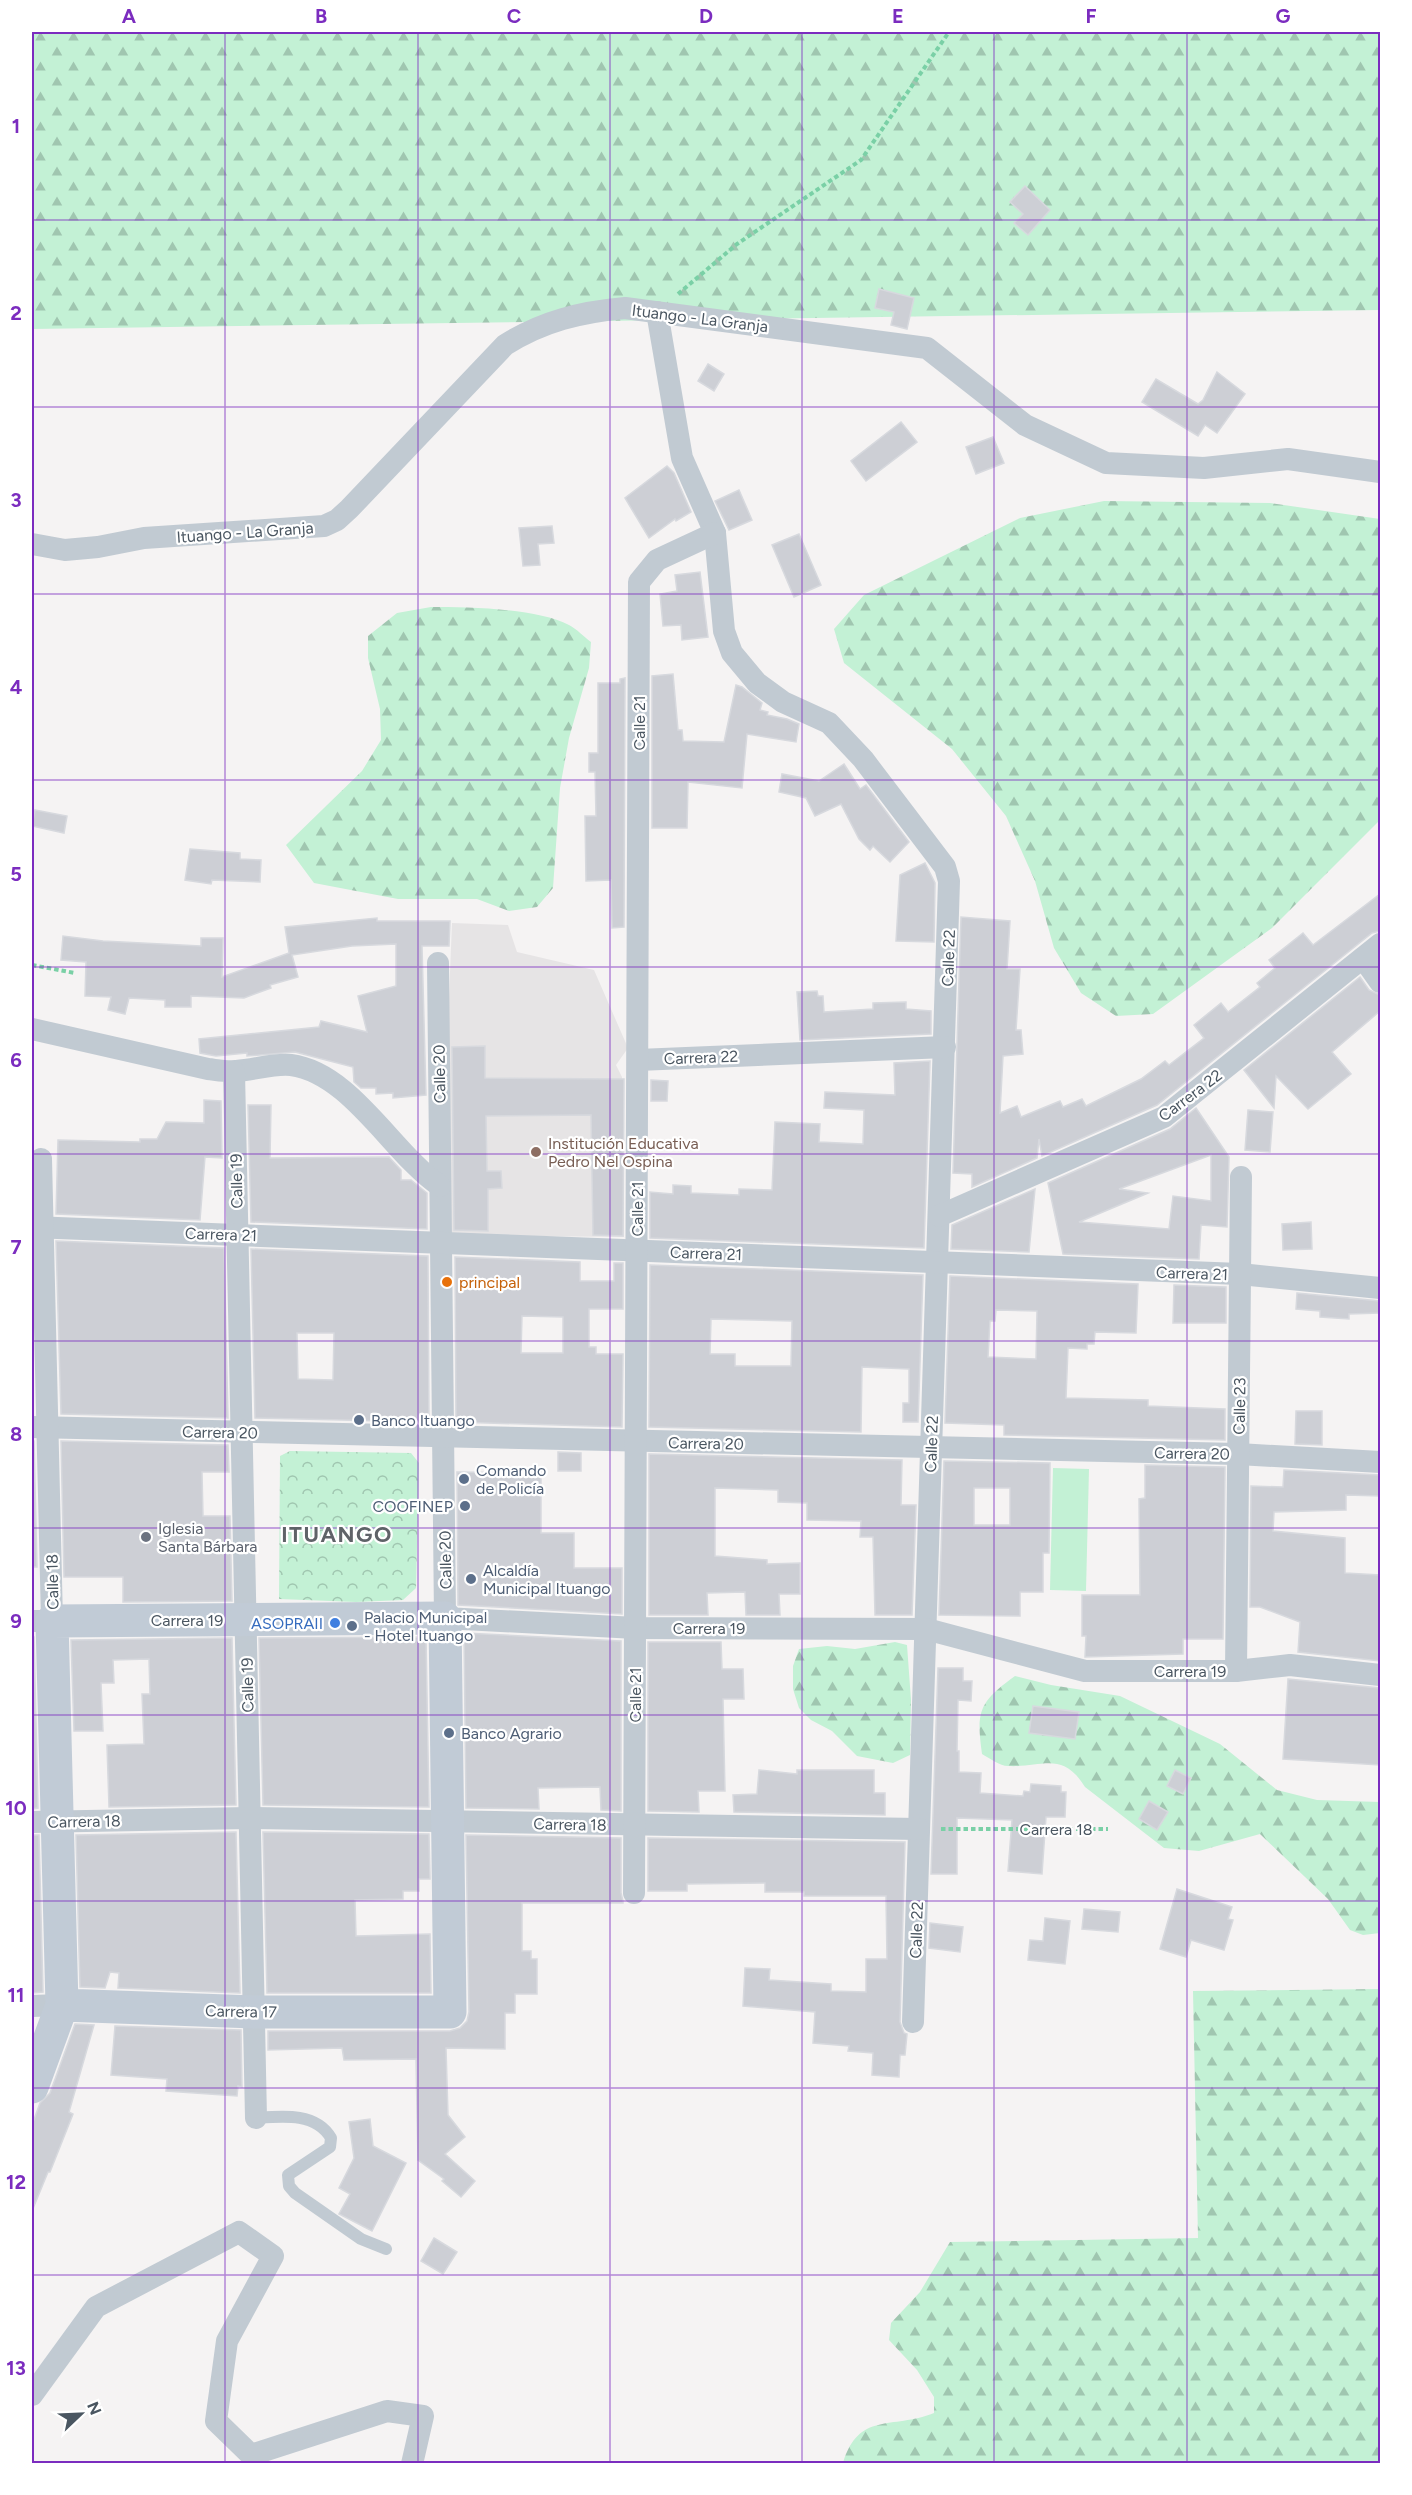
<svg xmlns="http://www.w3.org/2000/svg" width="1412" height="2495" font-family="Figtree,sans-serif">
<defs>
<pattern id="forest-firs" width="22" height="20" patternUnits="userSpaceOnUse" patternTransform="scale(1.5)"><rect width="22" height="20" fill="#c3f1d5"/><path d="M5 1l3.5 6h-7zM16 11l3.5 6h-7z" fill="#a0c6b0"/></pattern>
<pattern id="park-crowns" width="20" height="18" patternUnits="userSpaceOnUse" patternTransform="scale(1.5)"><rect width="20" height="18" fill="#c3f1d5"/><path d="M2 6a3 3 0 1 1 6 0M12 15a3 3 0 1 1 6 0" fill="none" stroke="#a0c6b0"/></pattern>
</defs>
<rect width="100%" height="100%" fill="#f5f3f3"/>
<!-- education -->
<path fill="#e6e4e5" d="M452,923L508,925L517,952L594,970L628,1048L616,1065L622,1077L624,1237L448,1235L447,1047Z"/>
<!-- forest -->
<g fill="url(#forest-firs)">
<path d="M32,32H1380V310L32,329Z"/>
<path d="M1104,501L1270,503L1380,519V820L1272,928L1153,1014L1116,1016L1081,993L1054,948L1035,881L1006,816L952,749L844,663L834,629L864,595L1020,518Z"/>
<path d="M431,607C468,607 537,608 569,625C577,629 584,637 591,642L589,668L569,738L560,788L553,888L537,907L509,911L477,899H398L314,883L286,845L362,771L381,740L380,709L368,658V636L397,613Z"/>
<path d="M895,1642L907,1645L911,1700L910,1755L893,1763L857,1756L832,1731L811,1720L799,1708L793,1689V1666L799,1649L827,1646L855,1649Z"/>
<path d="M1015,1676L1051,1685L1120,1696L1220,1744L1277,1790L1317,1800L1380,1802V1933L1363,1935L1350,1930L1328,1899L1260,1834L1199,1851L1164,1848L1085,1787C1062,1750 1042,1768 1008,1766C1000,1766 989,1758 982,1754C976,1711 979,1702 1015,1676Z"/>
<path d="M1380,1989V2463H843C859,2411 891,2430 934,2413V2397L917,2370L889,2340L891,2323L920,2292L950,2242L1198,2238L1193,1991Z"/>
</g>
<!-- park -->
<path fill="url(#park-crowns)" d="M290,1451L411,1453L419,1463L416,1588L403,1600L356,1602L279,1599L280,1456Z"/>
<!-- garden -->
<path fill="#c3f1d5" d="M1053,1468L1089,1469L1086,1591L1050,1590Z"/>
<!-- building -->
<g fill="#cdcfd5" stroke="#d7d9de" stroke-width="1.5" fill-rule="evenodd">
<path d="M1025,186L1050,210L1028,235L1014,223L1023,214L1010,202Z"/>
<path d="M879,289L914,298L907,329L891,325L894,312L875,308Z"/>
<path d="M708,364L724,374L714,391L698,381Z"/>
<path d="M1217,372L1245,394L1217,433L1205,425L1198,436L1142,402L1156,379L1198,404L1203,400Z"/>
<path d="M901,422L917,442L866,481L851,461Z"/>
<path d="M993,437L1004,463L976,474L966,447Z"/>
<path d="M667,466L674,473L691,512L676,521L675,519L649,538L625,498Z"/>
<path d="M739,490L752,520L729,530L715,501Z"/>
<path d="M552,526L554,543L538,544L540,565L523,566L519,528Z"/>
<path d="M799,534L821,585L794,597L772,545Z"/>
<path d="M700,572L708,637L682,640L681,625L663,626L660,594L677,591L675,575Z"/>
<path d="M673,674L678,730H682L683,741L724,742L736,685L742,687L762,703L760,710L768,712L767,715L787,719L799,724L796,742L747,734L742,788L688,782L687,828H652V676Z"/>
<path d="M625,678L624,927L612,928L611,880L586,881L585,816H596L595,772H589V753H598V683H620V679Z"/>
<path d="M844,764L860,789L866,785L909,842L890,862L873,846L870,850L859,839L841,804L815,816L806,798L779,792L782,774L819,781Z"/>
<path d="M35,810L67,816L64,833L32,826Z"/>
<path d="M190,849L240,853V859L261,860L260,882L212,880L211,884L185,880Z"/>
<path d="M925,863L935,883L934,942L896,941L900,875Z"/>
<path d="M1380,894V931L1372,933L1157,1105L1042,1156L1039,1139L1037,1158L972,1187V1174L953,1173L961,917L1010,921L1007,969H1020L1016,1030H1021L1023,1054L1003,1056L1000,1113L1017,1106L1021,1117L1060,1101L1063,1107L1082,1099L1086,1106L1141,1079L1165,1061L1169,1065L1204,1038L1194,1025L1221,1003L1228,1012L1260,987L1257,983L1275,968L1269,960L1303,933L1313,945Z"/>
<path d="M377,918V921H450L449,946H422L426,1095L393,1098V1093L376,1094V1088H361L354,1082L353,1067L295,1052L247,1056V1053L216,1056L200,1053L199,1039L319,1027L321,1021L367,1032L358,996L396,986V944L352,946L292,955L298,977L270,985L271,988L244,998L191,996V1007H165V1000L129,998L125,1014L108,1010L111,997L85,996L86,962L61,960L63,936L103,941L201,946V938H223L222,977L289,953L285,927Z"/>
<path d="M1360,977L1369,990L1380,995V1011L1332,1052L1351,1074L1308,1109L1276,1076L1274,1108L1244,1070Z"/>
<path d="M817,991L818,996H823L824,1012L873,1009V1003L906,1002V1009L931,1011V1034L800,1040L797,992Z"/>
<path d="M485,1046V1078L624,1079L623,1236L593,1235L591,1115L486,1116L487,1171H501L502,1188L488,1189V1231L454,1230L452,1047Z"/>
<path d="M930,1061L924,1248L650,1238V1192L673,1194V1185L691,1186V1193L739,1195V1189L772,1190L775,1122L820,1124L819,1142L863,1144L864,1110L824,1108L825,1092L895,1095L894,1063Z"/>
<path d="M651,1080L668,1081L667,1101H651Z"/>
<path d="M204,1100L221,1101L222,1158L205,1157L200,1220L56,1214L58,1140L140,1142V1139H157L166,1122L204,1123Z"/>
<path d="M248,1105H271L270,1158L389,1157L401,1170V1180H411L427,1193V1229L251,1222Z"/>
<path d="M1196,1108L1229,1157L1227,1227L1201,1225L1199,1259L1063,1254L1048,1183L1170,1129ZM1211,1155V1201L1173,1196L1169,1229L1079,1222L1148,1193L1119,1189Z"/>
<path d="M1248,1110L1273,1112L1270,1152L1245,1150Z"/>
<path d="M1035,1189L1029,1252L951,1249L952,1225Z"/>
<path d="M1311,1222L1312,1249L1283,1250L1282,1224Z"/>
<path d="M56,1241L224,1248L228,1418L61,1414Z"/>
<path d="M251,1249L428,1256L429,1422L255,1418ZM297,1333H334L333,1380L298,1379Z"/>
<path d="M455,1257L580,1262V1281H614V1263H623V1309H589V1347H596V1354H623L622,1427L456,1422ZM522,1316L563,1317V1353H521Z"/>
<path d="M650,1265L923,1275L918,1422H903V1403H909V1369L862,1367L861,1432L649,1427ZM711,1319L792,1321L791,1366H735V1354H710Z"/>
<path d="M950,1276L1138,1284L1136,1333L1095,1332L1094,1344H1087V1349L1068,1348L1066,1398L1148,1400V1406L1225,1409V1440L1004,1435V1425L945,1423ZM996,1310L1037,1311L1036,1359L988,1357L990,1321H995Z"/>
<path d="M1174,1285L1226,1287V1323H1173Z"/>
<path d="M1297,1293L1380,1301V1313L1349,1314V1319L1320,1317V1311L1296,1309Z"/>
<path d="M1296,1411H1322V1445L1295,1444Z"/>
<path d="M32,1440L34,1441L37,1567H32Z"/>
<path d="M61,1441L228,1445L229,1472H202L203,1516H230L232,1601L123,1602V1577H64Z"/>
<path d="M558,1452L581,1453V1471H558Z"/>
<path d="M649,1454L902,1460L901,1505H916L912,1615H875L873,1537H860L861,1521L807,1520V1503L778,1502V1490L715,1488V1556L767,1560V1564L800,1563V1594H779L780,1615H746L745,1592L707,1593L708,1615H649Z"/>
<path d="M944,1461L1050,1463L1049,1553H1043V1592H1020V1616L939,1615ZM974,1488H1010V1525H974Z"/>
<path d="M1145,1465L1225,1467L1223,1639H1183V1654L1085,1657L1086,1636H1082V1595H1140L1139,1499L1145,1498Z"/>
<path d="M520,1469H541V1533H574V1568H622V1614L458,1605L457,1472L520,1473Z"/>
<path d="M1284,1470L1380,1475V1496L1346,1495V1510L1274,1512L1273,1531L1345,1538V1573L1380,1575V1661L1298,1652L1300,1622L1260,1607H1250L1251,1486L1283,1487Z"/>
<path d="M464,1633L621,1641V1811L601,1810L600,1787L538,1788L539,1809L466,1808Z"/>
<path d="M32,1637H34L38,1808L32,1809Z"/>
<path d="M426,1637L429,1807L263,1805L259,1638Z"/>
<path d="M232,1638L236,1805L109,1807L107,1745L144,1744L142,1694H150L149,1659L113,1660L114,1683H101L103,1731H74L71,1640Z"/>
<path d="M648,1642H721L722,1669H743L744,1699H723L725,1791H698L699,1812L648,1811Z"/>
<path d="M938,1668H963V1681H972L971,1701L958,1700L957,1751H959V1772L981,1773L980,1793L1023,1796L1024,1791L1030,1792L1031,1784L1061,1786V1792H1066L1065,1817H1046L1042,1874L1008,1871L1012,1820L957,1818V1874H931Z"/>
<path d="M1288,1679L1380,1688V1765L1283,1759Z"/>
<path d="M1033,1706L1079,1712L1075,1739L1029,1733Z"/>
<path d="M759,1770L797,1774V1770H874V1793H885V1815L734,1812L733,1795L757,1794Z"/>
<path d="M1175,1770L1191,1778L1183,1794L1167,1786Z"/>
<path d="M1149,1801L1168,1812L1157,1830L1139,1819Z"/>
<path d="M236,1832L240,1993L118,1988L119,1973L110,1972L105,1988L80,1987L76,1835Z"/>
<path d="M263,1832L429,1834L430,1879H419V1891H403V1899L355,1900L356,1936L430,1934L431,1993H267Z"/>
<path d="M32,1835H39L43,1992L32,1993Z"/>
<path d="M466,1835L621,1838V1893L623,1901V1903H522V1951H531V1959H537V1994H515V2013H505V2049L446,2048L448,2115L465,2137L445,2154L475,2181L461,2197L442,2181L444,2179L418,2160L416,2059L344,2060L342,2048L268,2050V2031H450L460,2028L467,2021L469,2012Z"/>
<path d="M648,1838L905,1842L900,2022L904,2033L907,2034L905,2055H900L899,2077L872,2075L873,2053L848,2051L849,2046L813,2043L815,2012L743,2006L745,1968L770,1969L769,1980L831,1984V1991L866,1992V1959H887L886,1896H804V1892H765V1883L687,1884V1891H648Z"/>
<path d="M1177,1889L1232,1907L1228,1919L1233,1920L1224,1950L1191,1940L1186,1957L1160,1949Z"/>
<path d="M1084,1909L1120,1912L1118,1932L1082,1929Z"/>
<path d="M1045,1918L1070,1921L1065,1964L1028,1960L1030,1940L1043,1941Z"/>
<path d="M930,1923L963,1927L960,1952L929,1948Z"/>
<path d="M75,2024L94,2025L69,2112L73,2114L50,2172H48L32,2211V2125L40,2103L50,2093Z"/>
<path d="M115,2026L241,2030L242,2087L238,2086L237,2096L166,2091L167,2079L111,2075Z"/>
<path d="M370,2119L373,2146L406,2163L372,2231L339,2214L350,2194L339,2188L354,2158L349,2122Z"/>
<path d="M434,2238L457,2252L443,2274L421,2261Z"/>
</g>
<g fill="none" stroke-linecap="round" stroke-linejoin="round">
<!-- path -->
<g stroke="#7ad0a6" stroke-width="4" stroke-dasharray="4.5 3" stroke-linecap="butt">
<path d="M678,294L737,244L861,160L949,32"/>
<path d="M32,965L75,973"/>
<path d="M941,1829H1108"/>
</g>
<!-- lane -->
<path stroke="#c1cad2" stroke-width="12" d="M256,2118C282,2116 316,2112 331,2138L330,2147L288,2175L289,2186L295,2193L361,2239L386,2249"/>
<!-- street -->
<g stroke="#c1cad2" stroke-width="22">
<path d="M657,312L682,458L715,533L724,631L732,653L757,683L783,702L829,723L863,759L945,867L949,881L913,2022"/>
<path d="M32,544L65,550L98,547L144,538L324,526L337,520L349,509L505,345C543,321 581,312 625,308L927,348L1025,425L1106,463L1204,468L1288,459L1380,472"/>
<path d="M1363,958L1380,982"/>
<path d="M438,963L445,1618L636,1628L926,1629L1085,1671H1236L1290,1665L1380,1675"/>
<path d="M32,1029L208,1069C217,1070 227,1072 236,1071C254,1070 274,1063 291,1065C351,1073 392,1153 440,1186"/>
<path d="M638,1060L945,1047"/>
<path d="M234,1072L256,2118"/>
<path d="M939,1216L1164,1117L1380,944"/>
<path d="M32,1227L1240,1274L1380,1288"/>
<path d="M32,1427L1238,1454L1380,1462"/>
<path d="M32,1621H52L41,1159"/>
<path d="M1236,1671L1241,1177"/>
<path d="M32,1822L249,1818L919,1829"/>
<path d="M634,1893L639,582L657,560L715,533"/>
<path d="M32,2006L62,2005"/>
<path d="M32,2395L96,2307L239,2232L273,2256L227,2341L216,2421L251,2455L387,2411L423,2416L412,2464"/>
</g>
<!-- secondary -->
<path stroke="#c1cbd6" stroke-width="33" d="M32,2087L62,2005L52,1621L445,1618L450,2012H254L62,2005"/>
</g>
<!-- grid -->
<path fill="none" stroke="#7b2cbf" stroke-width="1.5" stroke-opacity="0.55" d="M225,32V2464M418,32V2464M610,32V2464M802,32V2464M994,32V2464M1187,32V2464M32,220H1380M32,407H1380M32,594H1380M32,780H1380M32,967H1380M32,1154H1380M32,1341H1380M32,1528H1380M32,1715H1380M32,1901H1380M32,2088H1380M32,2275H1380"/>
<!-- markers -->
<circle fill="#8d6e63" stroke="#fff" stroke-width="2" cx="536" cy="1152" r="6"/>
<circle fill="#e8710a" stroke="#fff" stroke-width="2" cx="447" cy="1282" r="6"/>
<g fill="#5c6f8a" stroke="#fff" stroke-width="2">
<circle cx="359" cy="1420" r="6"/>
<circle cx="464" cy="1479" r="6"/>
<circle cx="465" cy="1506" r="6"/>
<circle cx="471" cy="1579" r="6"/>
<circle cx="352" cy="1626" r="6"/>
<circle cx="449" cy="1733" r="6"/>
</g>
<circle fill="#6b7280" stroke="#fff" stroke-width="2" cx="146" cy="1537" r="6"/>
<circle fill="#3f7fe0" stroke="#fff" stroke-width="2" cx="335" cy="1623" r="6"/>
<g text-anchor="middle" stroke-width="4.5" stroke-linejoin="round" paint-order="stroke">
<!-- street labels -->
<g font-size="16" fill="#4a5661" stroke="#fff">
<text transform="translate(700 318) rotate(7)" y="6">Ituango - La Granja</text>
<text transform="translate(245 532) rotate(-4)" y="6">Ituango - La Granja</text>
<text transform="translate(639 723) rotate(-90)" y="6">Calle 21</text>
<text transform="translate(948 958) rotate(-88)" y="6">Calle 22</text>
<text transform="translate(701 1057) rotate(-2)" y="6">Carrera 22</text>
<text transform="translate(439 1074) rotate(-91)" y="6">Calle 20</text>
<text transform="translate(1190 1095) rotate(-37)" y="6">Carrera 22</text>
<text transform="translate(236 1181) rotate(-91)" y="6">Calle 19</text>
<text transform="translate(637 1209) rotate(-90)" y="6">Calle 21</text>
<text transform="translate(221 1234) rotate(2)" y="6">Carrera 21</text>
<text transform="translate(706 1253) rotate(2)" y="6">Carrera 21</text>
<text transform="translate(1192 1273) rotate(2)" y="6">Carrera 21</text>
<text transform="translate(1239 1406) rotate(-89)" y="6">Calle 23</text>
<text transform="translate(220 1432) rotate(1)" y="6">Carrera 20</text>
<text transform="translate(706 1443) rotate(1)" y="6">Carrera 20</text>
<text transform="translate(931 1444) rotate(-88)" y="6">Calle 22</text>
<text transform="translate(1192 1453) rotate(1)" y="6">Carrera 20</text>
<text transform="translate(445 1560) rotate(-91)" y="6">Calle 20</text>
<text transform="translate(52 1582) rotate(-91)" y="6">Calle 18</text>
<text x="187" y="1626">Carrera 19</text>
<text x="709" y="1634">Carrera 19</text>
<text x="1190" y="1677">Carrera 19</text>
<text transform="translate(247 1685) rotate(-91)" y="6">Calle 19</text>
<text transform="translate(635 1695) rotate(-90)" y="6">Calle 21</text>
<text transform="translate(84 1821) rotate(-1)" y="6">Carrera 18</text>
<text transform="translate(570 1824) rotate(1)" y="6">Carrera 18</text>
<text x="1056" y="1835">Carrera 18</text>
<text transform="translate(916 1930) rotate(-88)" y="6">Calle 22</text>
<text transform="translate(241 2011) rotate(1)" y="6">Carrera 17</text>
</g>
<!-- education labels -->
<g font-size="16" fill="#785e54" stroke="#fff" text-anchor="start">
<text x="548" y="1149">Institución Educativa<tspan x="548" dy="18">Pedro Nel Ospina</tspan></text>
</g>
<!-- food labels -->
<g font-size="16" fill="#c56008" stroke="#fff" text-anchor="start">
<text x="459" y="1288">principal</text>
</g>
<!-- service labels -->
<g font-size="16" fill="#4e5e75" stroke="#fff" text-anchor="start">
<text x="371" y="1426">Banco Ituango</text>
<text x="476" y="1476">Comando<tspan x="476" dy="18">de Policía</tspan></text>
<text x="453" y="1512" text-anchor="end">COOFINEP</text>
<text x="483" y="1576">Alcaldía<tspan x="483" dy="18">Municipal Ituango</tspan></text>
<text x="364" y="1623">Palacio Municipal<tspan x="364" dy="18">- Hotel Ituango</tspan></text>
<text x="461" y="1739">Banco Agrario</text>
</g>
<!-- worship labels -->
<g font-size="16" fill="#5b616d" stroke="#fff" text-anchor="start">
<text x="158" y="1534">Iglesia<tspan x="158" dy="18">Santa Bárbara</tspan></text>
</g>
<!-- shop labels -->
<g font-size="16" fill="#366cbe" stroke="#fff" text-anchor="end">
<text x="323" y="1629">ASOPRAII</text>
</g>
<!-- district labels -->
<g font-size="22" font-weight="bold" letter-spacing="1.5" fill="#5f6368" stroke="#fff">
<text x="337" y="1542">ITUANGO</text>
</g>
</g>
<!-- border -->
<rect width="1412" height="2495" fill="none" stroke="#ffffff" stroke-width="66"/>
<!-- north arrow -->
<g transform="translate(81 2414) rotate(67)" stroke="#ffffff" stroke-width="4.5" paint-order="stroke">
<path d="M0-4.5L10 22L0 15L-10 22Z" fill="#4a5661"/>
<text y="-9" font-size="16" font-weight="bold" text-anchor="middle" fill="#4a5661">N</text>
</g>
<rect x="33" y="33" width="1346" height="2429" fill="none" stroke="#7b2cbf" stroke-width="2"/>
<g font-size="20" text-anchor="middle" font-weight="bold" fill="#7b2cbf">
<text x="129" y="23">A</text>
<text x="321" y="23">B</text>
<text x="514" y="23">C</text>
<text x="706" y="23">D</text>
<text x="898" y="23">E</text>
<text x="1091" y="23">F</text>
<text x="1283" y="23">G</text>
<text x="16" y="133">1</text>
<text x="16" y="320">2</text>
<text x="16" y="507">3</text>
<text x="16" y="694">4</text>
<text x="16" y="881">5</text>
<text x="16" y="1067">6</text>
<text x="16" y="1254">7</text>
<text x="16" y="1441">8</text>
<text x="16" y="1628">9</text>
<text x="16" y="1815">10</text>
<text x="16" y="2002">11</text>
<text x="16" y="2189">12</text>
<text x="16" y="2375">13</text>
</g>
</svg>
